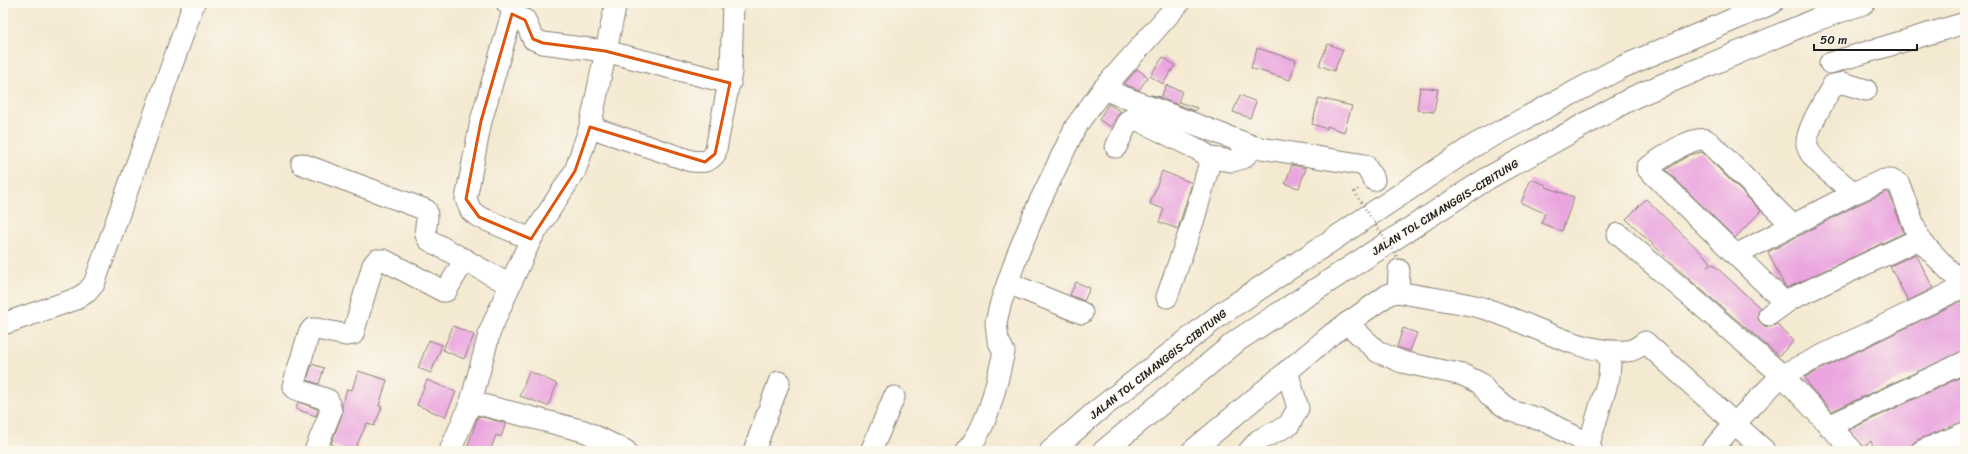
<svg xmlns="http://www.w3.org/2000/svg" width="1968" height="454" font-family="Sriracha,sans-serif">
<rect width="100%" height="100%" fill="#fbf7ec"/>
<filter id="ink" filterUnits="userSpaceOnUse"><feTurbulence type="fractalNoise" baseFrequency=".025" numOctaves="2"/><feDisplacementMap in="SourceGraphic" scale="8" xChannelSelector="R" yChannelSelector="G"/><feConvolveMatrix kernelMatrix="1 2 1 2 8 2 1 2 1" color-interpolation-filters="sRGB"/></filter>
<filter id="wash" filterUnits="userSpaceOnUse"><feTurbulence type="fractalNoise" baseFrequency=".012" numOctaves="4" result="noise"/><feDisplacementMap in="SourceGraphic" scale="16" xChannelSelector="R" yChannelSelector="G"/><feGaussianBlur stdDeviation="0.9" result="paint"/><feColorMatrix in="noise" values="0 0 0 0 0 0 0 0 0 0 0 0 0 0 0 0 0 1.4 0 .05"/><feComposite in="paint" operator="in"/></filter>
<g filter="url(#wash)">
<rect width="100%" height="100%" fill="#f4e9d1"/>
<g id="blocks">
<!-- building -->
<g fill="#eaa5df">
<path d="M1328,44L1343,50L1334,71L1319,65Z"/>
<path d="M1257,48L1296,60L1290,80L1251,68Z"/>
<path d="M1163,57L1175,65L1163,84L1150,76Z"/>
<path d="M1137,69L1148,77L1139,90L1124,84Z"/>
<path d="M1166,85L1182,91L1178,102L1197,108L1195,111L1151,95L1161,97Z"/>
<path d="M1420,87L1438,89L1434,112L1417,110Z"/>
<path d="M1240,95L1256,102L1250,118L1233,112Z"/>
<path d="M1319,98L1352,106L1344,132L1327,126V129L1312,124Z"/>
<path d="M1108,104L1120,111L1111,127L1099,120Z"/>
<path d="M1702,152L1761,211L1735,238L1666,170L1689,155Z"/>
<path d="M1292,165L1306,168L1299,188L1285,184Z"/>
<path d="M1162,171L1192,183L1178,229L1159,222L1164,209L1150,204Z"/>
<path d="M1531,179L1546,185V187L1574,197L1562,231L1541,223L1545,213L1521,203Z"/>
<path d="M1886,192L1889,193L1904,233L1787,288L1784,285L1768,252L1859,204Z"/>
<path d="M1646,199L1711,262L1706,267L1713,264L1760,308L1757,316L1760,322L1764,326L1770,327L1777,324L1794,341L1779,356L1690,280L1626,219Z"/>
<path d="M1916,254L1933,288L1908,301L1890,266Z"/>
<path d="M1076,282L1090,288L1084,301L1070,295Z"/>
<path d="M1965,299V350L1832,411L1810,387L1805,377Z"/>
<path d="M453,326L474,335L464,359L443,350Z"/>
<path d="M1403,328L1417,333L1410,351L1397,347Z"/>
<path d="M429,340L442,345L431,373L418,368Z"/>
<path d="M312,364L324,368L319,384L307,380Z"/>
<path d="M358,371L387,380L379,406L382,407L374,426L367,423L354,451H346L331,444L342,415V405L347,389L352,390Z"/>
<path d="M529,371L557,384L548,406L520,396Z"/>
<path d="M1965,375V421L1917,440L1912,444L1910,451H1875L1871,441L1864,447L1849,430Z"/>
<path d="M427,380L456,392L445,417L417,405Z"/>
<path d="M298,402L318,409L316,416L296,409Z"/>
<path d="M478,416L506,423L501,437L496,435L490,451H466Z"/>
</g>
</g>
</g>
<g filter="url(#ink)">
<use href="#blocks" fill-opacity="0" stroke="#888276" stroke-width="1"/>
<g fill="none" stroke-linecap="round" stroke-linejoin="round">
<defs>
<g id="minor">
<path d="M507,3L510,5L512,14L481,121L466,199L471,211L479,217L531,239"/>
<path d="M512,14L525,20L533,39L543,43L605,51L730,83"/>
<path d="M1830,63L1965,23"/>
<path d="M1103,89L1255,147L1365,165L1374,180"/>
<path d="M590,127L691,161C702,162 708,163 715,154L731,72L733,3"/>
<path d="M1116,147L1129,120L1134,118L1197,149L1211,158L1232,161L1243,158L1255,147"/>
<path d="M302,164L426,210C430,220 421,232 429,240L510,285"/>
<path d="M1854,193C1843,183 1809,160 1807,145C1805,131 1826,98 1833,85L1843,83L1866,90"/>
<path d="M1618,234L1782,375L1853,451"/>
<path d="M1736,255L1854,193L1884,180H1891L1899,184L1919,239L1964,286"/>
<path d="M1008,283L1082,313"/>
<path d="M1398,292L1399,270"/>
<path d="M1167,297L1194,219L1211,158"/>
<path d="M1785,303L1647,168C1660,160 1691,135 1706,140C1708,141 1711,144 1713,146L1792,225"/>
<path d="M1769,315L1791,299L1919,239"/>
<path d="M1347,323L1378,352L1402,362L1463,375L1480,383L1491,397L1511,411L1543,420L1589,444L1592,451"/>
<path d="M3,324L76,299L87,292L94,284L194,3"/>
<path d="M471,402L584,431L626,451"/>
<path d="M1829,426L1965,362"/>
<path d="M1589,444L1609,377L1610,363L1605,351"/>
<path d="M315,451L331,411L328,400L296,389L293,386L309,333L312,329H317L346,335L353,334L373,265L377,260H384L443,291H446L465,259"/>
<path d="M450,451L471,402L490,331L510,285L531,239L575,171L590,127L616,3"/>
<path d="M754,451L779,382"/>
<path d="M871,451L894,397"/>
<path d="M966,451C989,426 996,384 1004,352L998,340L996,322L1001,302L1018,253L1039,203L1076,126L1103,89L1179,3"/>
<path d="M1192,451L1332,334L1389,294L1398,292C1427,298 1458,301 1486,309C1528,322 1582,355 1626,351C1634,351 1639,346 1645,342L1765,451"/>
<path d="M1249,451L1259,440L1289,425L1298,408L1287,371"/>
<path d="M1711,451L1735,423L1782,375L1965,286"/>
<path d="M1922,451L1965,433"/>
</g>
<g id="highway">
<path d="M1051,451L1097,411L1221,314L1475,145L1620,68L1772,3"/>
<path d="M1104,451L1238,340L1488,178L1634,97L1815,20L1864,3"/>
</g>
</defs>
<!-- minor casing -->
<use href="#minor" stroke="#888276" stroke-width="23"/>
<!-- highway casing -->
<use href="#highway" stroke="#888276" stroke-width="24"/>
<!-- path -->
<path stroke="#888276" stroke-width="2.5" stroke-dasharray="1 3" stroke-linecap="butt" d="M1354,192L1360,188"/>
<!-- minor -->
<use href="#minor" stroke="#fff" stroke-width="21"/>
<!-- highway -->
<use href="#highway" stroke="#fff" stroke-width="22"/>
<!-- path-bridge -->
<path stroke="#888276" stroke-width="2.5" stroke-dasharray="1 3" stroke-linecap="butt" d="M1354,192L1399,260"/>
</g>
</g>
<!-- marked area -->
<path fill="none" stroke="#de560d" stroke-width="3" stroke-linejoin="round" d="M512,14L525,20L533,39L543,43L605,51L730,83L715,154L705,162L590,127L575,171L531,239L479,217L466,199L481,121Z"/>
<g text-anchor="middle" stroke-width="3" stroke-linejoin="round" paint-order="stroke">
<!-- street labels -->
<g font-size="11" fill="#1c1c1c" stroke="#fbf7ec">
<text transform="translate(1445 207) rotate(-32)" y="4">JALAN TOL CIMANGGIS–CIBITUNG</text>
<text transform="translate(1158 364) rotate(-38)" y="4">JALAN TOL CIMANGGIS–CIBITUNG</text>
</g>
</g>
<!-- margin -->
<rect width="1968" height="454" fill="none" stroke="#fbf7ec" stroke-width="16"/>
<!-- scale -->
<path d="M1814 44v6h103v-6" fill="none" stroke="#1c1c1c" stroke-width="2"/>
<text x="1820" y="44" font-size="12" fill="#1c1c1c" stroke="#fbf7ec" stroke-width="3" paint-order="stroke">50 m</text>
</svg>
